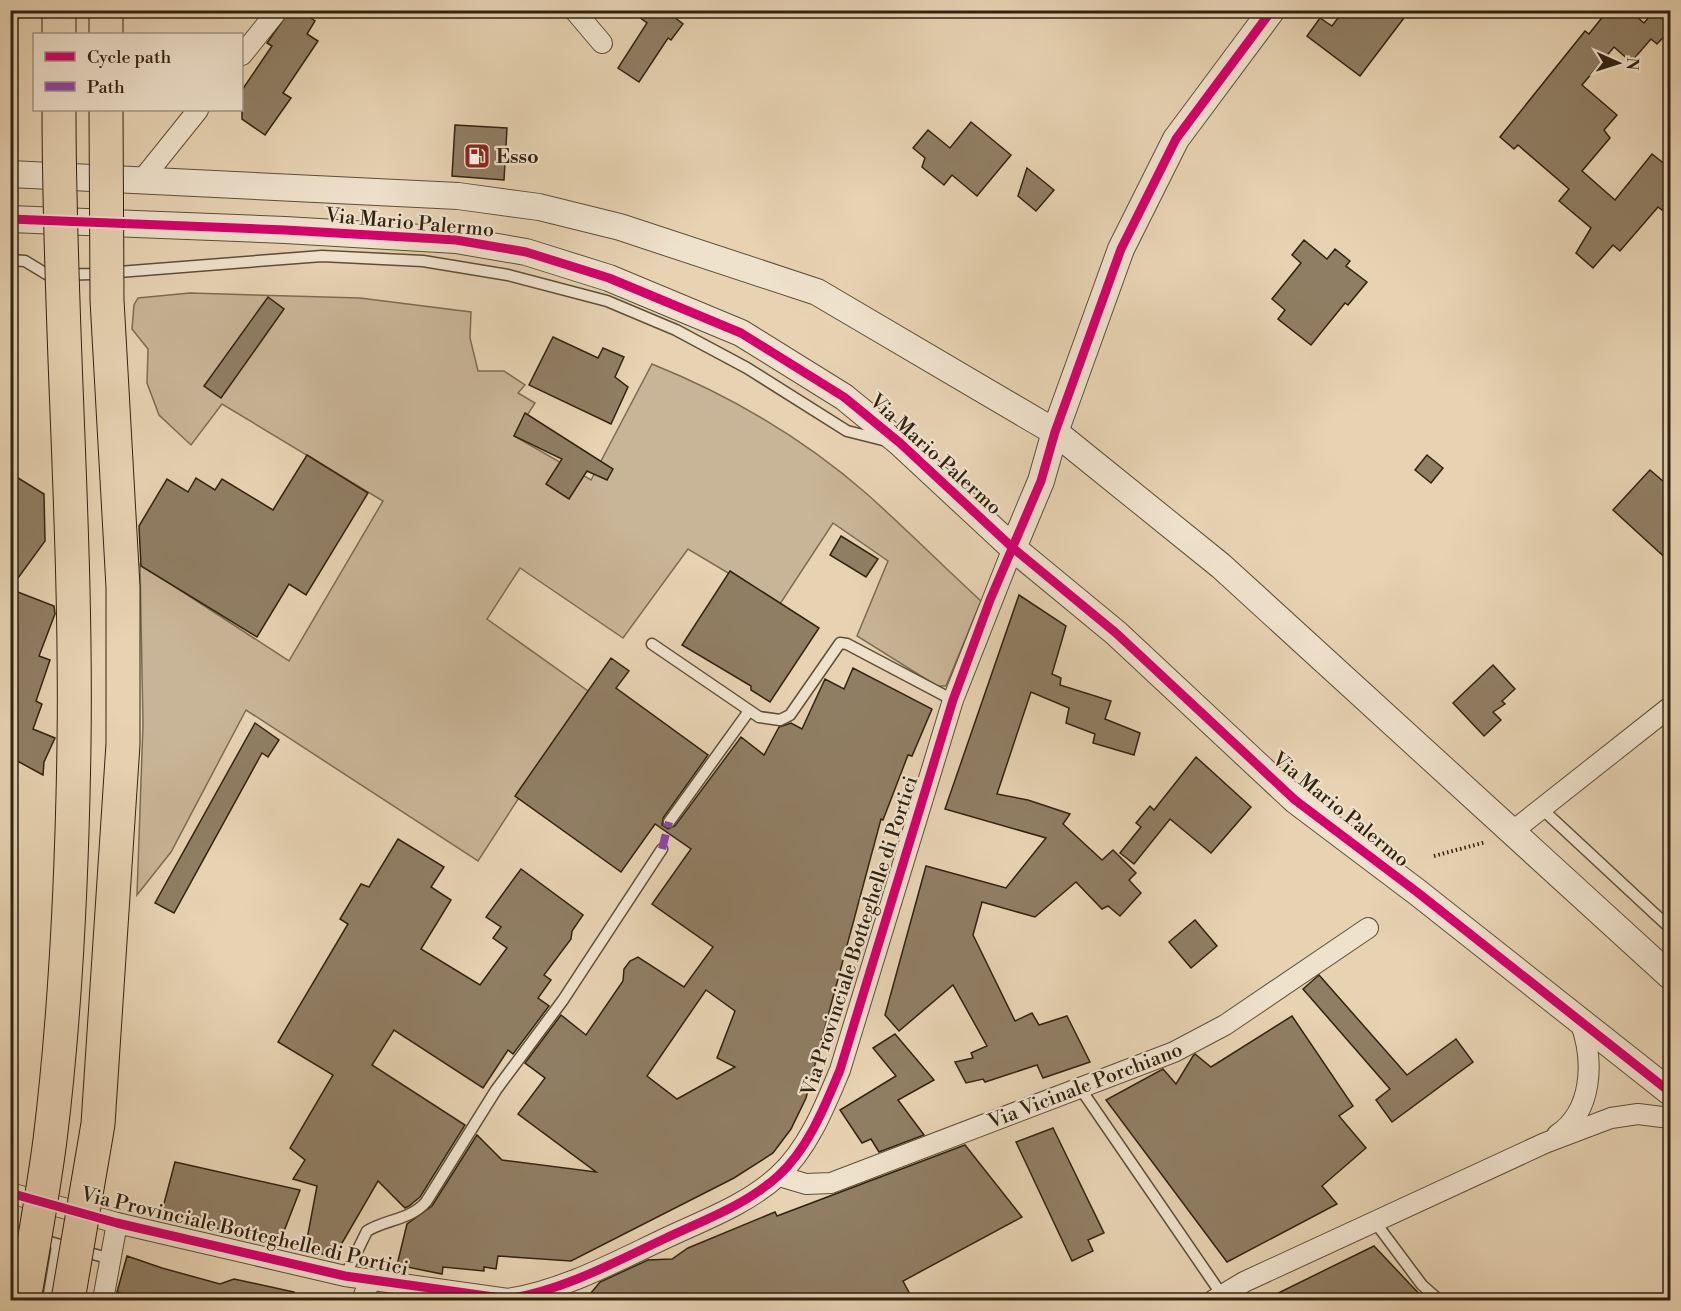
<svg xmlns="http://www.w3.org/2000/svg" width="1681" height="1311" font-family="'Libre Bodoni',serif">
<rect width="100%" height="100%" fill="#e7d2b2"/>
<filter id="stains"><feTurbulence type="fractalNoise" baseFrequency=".00333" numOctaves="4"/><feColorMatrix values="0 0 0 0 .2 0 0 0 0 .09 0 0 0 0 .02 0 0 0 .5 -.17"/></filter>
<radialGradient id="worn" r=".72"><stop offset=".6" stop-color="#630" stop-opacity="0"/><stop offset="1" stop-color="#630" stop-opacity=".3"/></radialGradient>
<!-- green -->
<path fill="#c8b496" stroke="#7c6c53" stroke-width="1.5" d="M190,293L360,298L471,312L470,338L478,371H504L525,385L518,393L535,403L514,436L591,480L652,364C729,395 804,439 867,494C906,529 943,566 981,601L946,686H937L857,636L888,561L833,523L780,604L688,549L623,638L520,568L487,619L588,691L478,861L246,710L171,852L137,895L143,725L140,564L289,661L383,501L222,404L191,445L159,415L147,383L148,349L132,329L134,305L138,298Z"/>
<!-- building -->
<g fill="#907e64" stroke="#312310" stroke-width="1.5" fill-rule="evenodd">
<path d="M290,10H300L315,21L307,34L318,41L283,93L291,98L265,135L242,119V90L272,46L267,43Z"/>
<path d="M630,10H665L683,24L671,40L668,38L639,82L618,68L647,23Z"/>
<path d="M1344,10H1410L1360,76L1307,36L1320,18L1332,26Z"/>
<path d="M1608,10H1629L1644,23L1655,10H1671V29L1657,44L1651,39L1631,62L1614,47L1582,85L1617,115L1604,130L1610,138L1582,171L1615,200L1652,154L1671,169V217L1658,207L1620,251L1613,245L1593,268L1576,253L1591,228L1559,201L1569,189L1518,145L1514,149L1500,137L1585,31L1589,34Z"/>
<path d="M971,122L1011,155L977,196L952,175L944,185L922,167L925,158L913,148L928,130L950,148Z"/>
<path d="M455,125L507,128L504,180L452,176Z"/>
<path d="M1027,168L1054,190L1036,211L1018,196Z"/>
<path d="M1304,240L1327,259L1335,249L1350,261L1346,266L1367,282L1348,305L1345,303L1311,345L1278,319L1285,310L1272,299L1301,263L1292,255Z"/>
<path d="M268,297L284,309L221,398L204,386Z"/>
<path d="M553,337L598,358L603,348L624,357L615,377L628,387L611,424L529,385Z"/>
<path d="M525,413L613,469L607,480L587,471L569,499L546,484L562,459L514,436Z"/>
<path d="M307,455L368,493L306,595L289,584L257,637L141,566L139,526L167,479L188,492L196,478L215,490L222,479L273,510Z"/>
<path d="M1427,455L1443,468L1431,483L1415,470Z"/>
<path d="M1650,470L1671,488V563L1613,510Z"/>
<path d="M10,473L44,494L45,541L10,589Z"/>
<path d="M841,536L878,559L866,577L830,555Z"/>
<path d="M730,571L819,628L770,702L751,690V686L682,645Z"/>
<path d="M10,589L54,606L55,614L39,656L50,660L36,701L42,704L33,729L55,738L44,762L43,775L10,757Z"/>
<path d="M1019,595L1066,626L1052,674L1061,678L1060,685L1111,701L1105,719L1140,733L1134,755L1093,743L1095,734L1066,723L1069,708L1031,692L997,794L1028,800L1070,814L1063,824L1102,860L1113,850L1136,873L1129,880L1141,893L1120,916L1108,906L1102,909L1076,882L1035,917L982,902L973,935L1015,1021L1032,1013L1039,1025L1067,1016L1090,1062L1043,1078L1037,1065L985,1082L983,1079L966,1083L955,1062L973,1058L971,1053L987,1046L953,985L899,1031L885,1015L926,866L1006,888L1046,838L945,809Z"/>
<path d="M611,658L629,671L616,688L708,755L663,818L662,825L668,829L675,826L741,737L764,755L779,727L791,723L802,729L825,679L844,689L853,668L932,709L912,756L908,755L883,820L881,819L806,1098L791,1129L773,1153L734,1178L571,1261L498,1256L496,1269L484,1267V1271L443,1267L442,1274L397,1265L407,1224L432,1206L477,1135L502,1160L596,1172L518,1114L545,1078L525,1063L561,1015L586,1035L623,981L624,969L630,961L638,957L684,987L713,947L652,904L691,849L655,824L621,872L515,796ZM706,990L735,1011L717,1058L735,1067L677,1099L647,1076Z"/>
<path d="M1493,665L1515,689L1502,701L1505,704L1493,712L1501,720L1484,736L1453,703Z"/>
<path d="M255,723L279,740L268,757L262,753L174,913L155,903Z"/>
<path d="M1196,757L1251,807L1211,853L1170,819L1134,864L1120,853L1141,827L1136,823L1150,806L1154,810Z"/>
<path d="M398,839L444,867L431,887L451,900L421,949L480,985L507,948L493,938L501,927L486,917L521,869L583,915L572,931L571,939L544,975L551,980L538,998L549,1006L513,1054L508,1050L483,1088L394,1030L372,1065L465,1125L420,1197L409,1206L405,1208L378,1181L334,1257L305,1250L317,1186L293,1179L305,1160L290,1148L333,1075L278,1042L348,924L340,919L361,884L369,887Z"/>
<path d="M1195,920L1217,946L1191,968L1169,942Z"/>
<path d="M1319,975L1407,1075L1456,1039L1473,1062L1392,1122L1376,1100L1390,1089L1303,989Z"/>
<path d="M1292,1016L1353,1106L1339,1116L1366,1148L1322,1186L1337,1204L1227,1262L1106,1100L1163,1069L1176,1084L1193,1056L1195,1054L1211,1067Z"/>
<path d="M895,1034L934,1080L898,1100L924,1135L879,1152L871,1139L862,1143L840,1110L896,1076L873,1048Z"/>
<path d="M1053,1128L1104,1233L1088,1240L1093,1251L1072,1261L1016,1142Z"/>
<path d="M965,1145L1022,1217L903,1281L913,1300H585L600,1282L648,1260L672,1259L688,1248L775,1212L777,1216Z"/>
<path d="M175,1162L300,1190L279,1244L161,1215Z"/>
<path d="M1374,1246L1425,1300H1264Z"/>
<path d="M127,1256L162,1268L220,1284L234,1279L294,1292L293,1300H120L123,1294L117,1292Z"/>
</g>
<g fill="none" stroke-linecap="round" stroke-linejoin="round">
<defs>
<g id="service">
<path d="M10,260L25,261L48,275L93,274L322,256L423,261L508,275L607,301L676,330L747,368L847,431L887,441"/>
<path d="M652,644L759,717L780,720L790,715L840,643L847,644L953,700"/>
<path d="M1542,809L1670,928"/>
<path d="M669,822L749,711"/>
<path d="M1080,1088L1222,1295"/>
<path d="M1375,1222L1422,1285L1439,1300"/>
<path d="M10,1231L111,1259"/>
<path d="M345,1276L367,1231C387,1219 410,1220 426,1202L496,1090L563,1000L662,849"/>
<path d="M48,1300L57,1246"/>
</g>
<g id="minor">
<path d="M574,10L602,43"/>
<path d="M242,55L278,10"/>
<path d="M141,181L198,110"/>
<path d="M1513,831L1670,707"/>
<path d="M1557,1135C1593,1111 1594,1061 1581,1024"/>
<path d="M779,1176L806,1184L831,1183L1174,1052L1225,1025L1368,928"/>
<path d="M10,1193L117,1223L345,1276L508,1299C564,1290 615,1262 666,1238C704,1220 746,1205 778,1176C808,1149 825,1106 840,1070L953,700L1013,548"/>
<path d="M103,1300L117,1223"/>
<path d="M362,1300L370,1281"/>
<path d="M1214,1300L1244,1282L1545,1143L1611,1118L1638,1114L1670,1118"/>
</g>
<g id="tertiary">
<path d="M10,174L458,196L539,207L620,227L817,292L1055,432L1221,566L1670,976"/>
<path d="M10,219L285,230L456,240L526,252L609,278L741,333L844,397L900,443L1013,548L1116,633L1295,800L1417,892L1670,1092"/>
<path d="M1013,548L1041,481L1055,432L1121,249L1176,139L1272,10"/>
</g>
<g id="trunk">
<path d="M59,10V34"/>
<path d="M106,10V34"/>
</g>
</defs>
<!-- service casing -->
<use href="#service" stroke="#5e4f38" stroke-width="13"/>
<!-- minor casing -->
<use href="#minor" stroke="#5e4f38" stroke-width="22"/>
<!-- tertiary casing -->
<use href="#tertiary" stroke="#5e4f38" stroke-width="28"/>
<!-- trunk casing -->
<use href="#trunk" stroke="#312310" stroke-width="35"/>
<!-- path -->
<path stroke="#312310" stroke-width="4" stroke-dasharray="1.5 3" stroke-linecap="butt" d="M1434,856L1486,842"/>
<!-- service -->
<use href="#service" stroke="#efe2cd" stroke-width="10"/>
<!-- minor -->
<use href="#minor" stroke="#efe2cd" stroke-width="20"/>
<!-- tertiary -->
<use href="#tertiary" stroke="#efe2cd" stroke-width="26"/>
<!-- trunk -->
<use href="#trunk" stroke="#e7d2b2" stroke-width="33"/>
<defs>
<g id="trunk-bridge">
<path d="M24,1300C33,1247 43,1194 50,1140C66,1010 72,877 74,745C77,533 59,322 59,110"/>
<path d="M68,1300L98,1124L123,744V587L107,300L106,110"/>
</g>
</defs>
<!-- trunk-bridge casing -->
<use href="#trunk-bridge" stroke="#312310" stroke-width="35" stroke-linecap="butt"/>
<!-- trunk-bridge -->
<use href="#trunk-bridge" stroke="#e7d2b2" stroke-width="33"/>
<!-- quiet -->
<path stroke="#8e44ad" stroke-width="8" stroke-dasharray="15 8" stroke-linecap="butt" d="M662,849L669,822"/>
<defs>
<g id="cycleway">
<path d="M10,219L285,230L456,240L526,252L609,278L741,333L844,397L900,443L1013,548L1116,633L1295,800L1417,892L1670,1092"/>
<path d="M10,1193L117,1223L345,1276L508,1299C564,1290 615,1262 666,1238C704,1220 746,1205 778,1176C808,1149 825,1106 840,1070L953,700L990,600L1041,481L1055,432L1121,249L1176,139L1272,10"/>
</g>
</defs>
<!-- cycleway casing -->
<use href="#cycleway" stroke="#efe2cd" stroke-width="13"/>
<!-- cycleway -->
<use href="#cycleway" stroke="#d6006c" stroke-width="9"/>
</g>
<!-- icons -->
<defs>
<symbol id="fuel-square" viewBox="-11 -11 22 22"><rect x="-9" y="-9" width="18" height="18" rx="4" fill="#8f2418" stroke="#efe2cd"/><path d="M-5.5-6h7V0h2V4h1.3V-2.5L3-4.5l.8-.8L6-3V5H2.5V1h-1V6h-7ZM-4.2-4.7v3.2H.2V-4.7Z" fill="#fff"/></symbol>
</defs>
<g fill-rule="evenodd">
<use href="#fuel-square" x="462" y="141" width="30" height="30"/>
</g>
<g text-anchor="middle" stroke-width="4.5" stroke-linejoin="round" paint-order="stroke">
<!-- poi labels -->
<g font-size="20" font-weight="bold" fill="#312310" stroke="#efe2cd" text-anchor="start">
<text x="496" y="163">Esso</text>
</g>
<!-- street labels -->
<g font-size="20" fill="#312310" stroke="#efe2cd">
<text transform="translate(410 222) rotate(5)" y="7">Via Mario Palermo</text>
<text transform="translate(936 454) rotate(42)" y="7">Via Mario Palermo</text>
<text transform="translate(1341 809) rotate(39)" y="7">Via Mario Palermo</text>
<text transform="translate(859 936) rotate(-72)" y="7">Via Provinciale Botteghelle di Portici</text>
<text transform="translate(1085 1085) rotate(-21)" y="7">Via Vicinale Porchiano</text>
<text transform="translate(245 1231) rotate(13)" y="7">Via Provinciale Botteghelle di Portici</text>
</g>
</g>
<!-- margin -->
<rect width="1681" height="1311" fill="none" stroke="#e7d2b2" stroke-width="36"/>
<rect x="12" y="12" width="1657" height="1287" fill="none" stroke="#312310" stroke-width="3"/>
<rect x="18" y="18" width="1645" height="1275" fill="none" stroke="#312310" stroke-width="1.5"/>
<!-- legend -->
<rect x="33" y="33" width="210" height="78" fill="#efe2cd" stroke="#a39681" stroke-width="1.5"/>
<rect x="45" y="52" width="30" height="9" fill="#d6006c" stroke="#a39681" stroke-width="1.5"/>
<text x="87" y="63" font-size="18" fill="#312310">Cycle path</text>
<rect x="45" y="82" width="30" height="9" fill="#8e44ad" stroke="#a39681" stroke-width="1.5"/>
<text x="87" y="93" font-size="18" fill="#312310">Path</text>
<!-- north arrow -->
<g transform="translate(1618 63) rotate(93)" stroke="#efe2cd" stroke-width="4.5" paint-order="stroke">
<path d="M0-4.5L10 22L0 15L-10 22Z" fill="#312310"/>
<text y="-9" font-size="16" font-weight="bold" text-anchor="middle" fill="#312310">N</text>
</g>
<rect width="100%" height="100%" filter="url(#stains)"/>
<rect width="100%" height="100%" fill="url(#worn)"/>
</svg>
